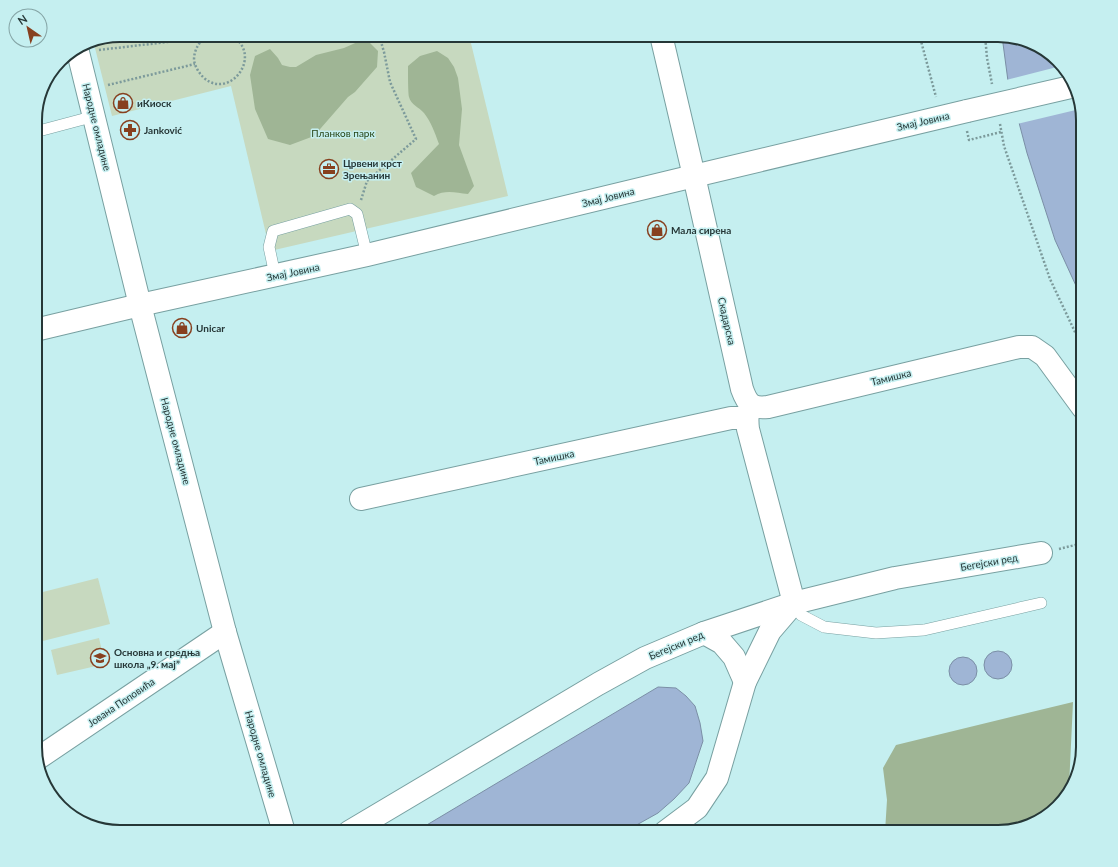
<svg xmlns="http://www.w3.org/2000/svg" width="1118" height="867" font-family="Lato,sans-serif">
<rect width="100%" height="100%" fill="#c5eff0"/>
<!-- green -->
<g fill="#c7d9bf">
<path d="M120,35H469L508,196L270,251L231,86L112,116L93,40Z"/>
<path d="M98,578L110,624L35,643V594Z"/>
<path d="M99,638L105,664L57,675L51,650Z"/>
</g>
<!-- forest -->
<g fill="#9fb595">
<path d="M362,40L370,43L378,51L377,67L355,92L348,97L314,136L290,145L268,139L255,109L250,75L255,56L270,49L278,58L282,65L290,67H296L316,55L344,48Z"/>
<path d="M437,51L448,58L454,67L458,78L462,109L459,145L474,186L468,194C456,193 446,189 434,196L416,187L411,173L439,144C435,133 431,122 424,113C419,107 411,105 409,97C408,93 408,71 408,66L420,56Z"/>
<path d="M1073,702L1069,787L1065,799L1035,823L998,832H885L887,800L883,768L896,745Z"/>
</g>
<!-- water -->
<g fill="#9fb5d5" stroke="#7b8fa6">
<path d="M1002,36L1050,53L1074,83L1083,120V301L1055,240L1027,153L1008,81Z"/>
<circle cx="998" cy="665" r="14"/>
<circle cx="963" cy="671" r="14"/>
<path d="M658,687L676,688L686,696L695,706L700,723L703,741L689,783L674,799L658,813L624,832H415Z"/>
</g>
<!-- pier -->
<path fill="#c5eff0" d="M1061,66L1074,83L1080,109L1017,124L1006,80Z"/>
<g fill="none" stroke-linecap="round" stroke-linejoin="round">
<defs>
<g id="service">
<path d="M35,132L95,116"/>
<path d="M275,275L269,247L273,231L350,209L357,214L367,255"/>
<path d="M794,603L801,615L824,627L876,633L924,630L1041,603"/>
</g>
<g id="minor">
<path d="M661,35L694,176"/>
<path d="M35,330L140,305L225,632L284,832"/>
<path d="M361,499L731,418H747"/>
<path d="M704,633L722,643L734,657L745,682"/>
<path d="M37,759L225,632"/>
<path d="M349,832L598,684L645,658L704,633L794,603L895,578L1041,553"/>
<path d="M665,832L697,808L717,778L745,682L770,631L794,603L748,429C747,420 747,414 751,405"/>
</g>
<g id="tertiary">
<path d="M77,48L140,305L367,255L694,176L967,111"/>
<path d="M694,176L742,389C747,403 751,409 768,407L1019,347H1032L1045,356L1083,408"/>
</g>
</defs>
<!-- service casing -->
<use href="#service" stroke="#78a0a1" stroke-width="12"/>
<!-- minor casing -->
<use href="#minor" stroke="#78a0a1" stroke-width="24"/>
<!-- tertiary casing -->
<use href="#tertiary" stroke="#78a0a1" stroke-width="24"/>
<!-- path -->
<g stroke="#7c9a9b" stroke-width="2.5" stroke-dasharray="2 2" stroke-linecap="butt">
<path d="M209,35C200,40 194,49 194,60C195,67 199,73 204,78C231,101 265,53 230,35"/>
<path d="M923,35L921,41L936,97"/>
<path d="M985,35L987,58L992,84"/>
<path d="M99,50L167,42L205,35"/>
<path d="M108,85L195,64"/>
<path d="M1000,124L1004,146L1050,279L1083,349"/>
<path d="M967,131L969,140L1001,132"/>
<path d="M361,200L367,181L416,139L390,82L384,52L379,35"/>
<path d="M1059,549L1083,543"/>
</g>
<!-- service -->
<use href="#service" stroke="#fff" stroke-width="11"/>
<!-- minor -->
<use href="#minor" stroke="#fff" stroke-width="22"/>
<!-- tertiary -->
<use href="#tertiary" stroke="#fff" stroke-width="22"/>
<defs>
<path id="tertiary-bridge" d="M967,111L1075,86"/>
</defs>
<!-- tertiary-bridge casing -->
<use href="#tertiary-bridge" stroke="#78a0a1" stroke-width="24" stroke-linecap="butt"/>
<!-- tertiary-bridge -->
<use href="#tertiary-bridge" stroke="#fff" stroke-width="22"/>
</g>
<!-- icons -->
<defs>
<symbol id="shop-ring" viewBox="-11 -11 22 22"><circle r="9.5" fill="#c5eff0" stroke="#87401f" stroke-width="1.5"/><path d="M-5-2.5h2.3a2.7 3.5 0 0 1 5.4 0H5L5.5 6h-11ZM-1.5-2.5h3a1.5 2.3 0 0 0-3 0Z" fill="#87401f"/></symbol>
<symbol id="pharmacy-ring" viewBox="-11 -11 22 22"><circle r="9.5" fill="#c5eff0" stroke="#87401f" stroke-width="1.5"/><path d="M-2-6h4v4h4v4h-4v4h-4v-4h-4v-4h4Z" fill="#87401f"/></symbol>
<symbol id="office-ring" viewBox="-11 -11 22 22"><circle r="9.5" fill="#c5eff0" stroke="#87401f" stroke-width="1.5"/><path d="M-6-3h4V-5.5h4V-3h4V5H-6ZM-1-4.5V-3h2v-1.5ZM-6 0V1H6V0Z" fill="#87401f"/></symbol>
<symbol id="school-ring" viewBox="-11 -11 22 22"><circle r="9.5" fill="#c5eff0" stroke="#87401f" stroke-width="1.5"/><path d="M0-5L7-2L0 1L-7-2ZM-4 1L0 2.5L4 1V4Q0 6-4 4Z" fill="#87401f"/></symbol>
</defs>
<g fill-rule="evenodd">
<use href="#shop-ring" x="112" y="92" width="22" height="22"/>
<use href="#pharmacy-ring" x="119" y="119" width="22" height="22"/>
<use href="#office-ring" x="318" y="158" width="22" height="22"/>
<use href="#shop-ring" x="646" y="219" width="22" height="22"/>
<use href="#shop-ring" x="171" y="317" width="22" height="22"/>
<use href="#school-ring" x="89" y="647" width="22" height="22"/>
</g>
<g text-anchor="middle" stroke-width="3" stroke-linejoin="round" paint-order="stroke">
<!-- poi labels -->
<g font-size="10" font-weight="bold" fill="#263737" stroke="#c5eff0" text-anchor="start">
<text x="137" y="107">иКиоск</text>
<text x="144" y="134">Janković</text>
<text x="343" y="167">Црвени крст<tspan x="343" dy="12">Зрењанин</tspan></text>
<text x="671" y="234">Мала сирена</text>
<text x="196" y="332">Unicar</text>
<text x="114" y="656">Основна и средња<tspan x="114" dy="12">школа „9. мај”</tspan></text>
</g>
<!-- street labels -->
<g font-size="10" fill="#263737" stroke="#c5eff0">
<text transform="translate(923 121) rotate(-13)" y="4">Змај Јовина</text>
<text transform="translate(97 127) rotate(76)" y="4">Народне омладине</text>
<text transform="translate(608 197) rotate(-14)" y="4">Змај Јовина</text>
<text transform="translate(293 272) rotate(-12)" y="4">Змај Јовина</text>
<text transform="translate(727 321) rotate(77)" y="4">Скадарска</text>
<text transform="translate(891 377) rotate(-14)" y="4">Тамишка</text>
<text transform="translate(176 441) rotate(75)" y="4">Народне омладине</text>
<text transform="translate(554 457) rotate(-12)" y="4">Тамишка</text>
<text transform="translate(989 562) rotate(-10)" y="4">Бегејски ред</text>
<text transform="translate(676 645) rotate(-23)" y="4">Бегејски ред</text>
<text transform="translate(121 702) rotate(-34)" y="4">Јована Поповића</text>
<text transform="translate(261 754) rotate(74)" y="4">Народне омладине</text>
</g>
<!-- park labels -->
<g font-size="10" fill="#254313" stroke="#c5eff0">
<text x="343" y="137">Планков парк</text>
</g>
</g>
<!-- crop -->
<path d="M0 0H1118V867H0ZM120 42H998A78 78 0 0 1 1076 120V747A78 78 0 0 1 998 825H120A78 78 0 0 1 42 747V120A78 78 0 0 1 120 42Z" fill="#c5eff0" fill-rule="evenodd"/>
<path fill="none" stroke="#263737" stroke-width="2" d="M120 42H998A78 78 0 0 1 1076 120V747A78 78 0 0 1 998 825H120A78 78 0 0 1 42 747V120A78 78 0 0 1 120 42Z"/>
<!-- north arrow -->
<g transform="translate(28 28) rotate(326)"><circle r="19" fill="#c5eff0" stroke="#85a5a6"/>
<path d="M0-3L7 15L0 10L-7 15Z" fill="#87401f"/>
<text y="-6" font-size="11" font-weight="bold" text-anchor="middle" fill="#263737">N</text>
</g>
</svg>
